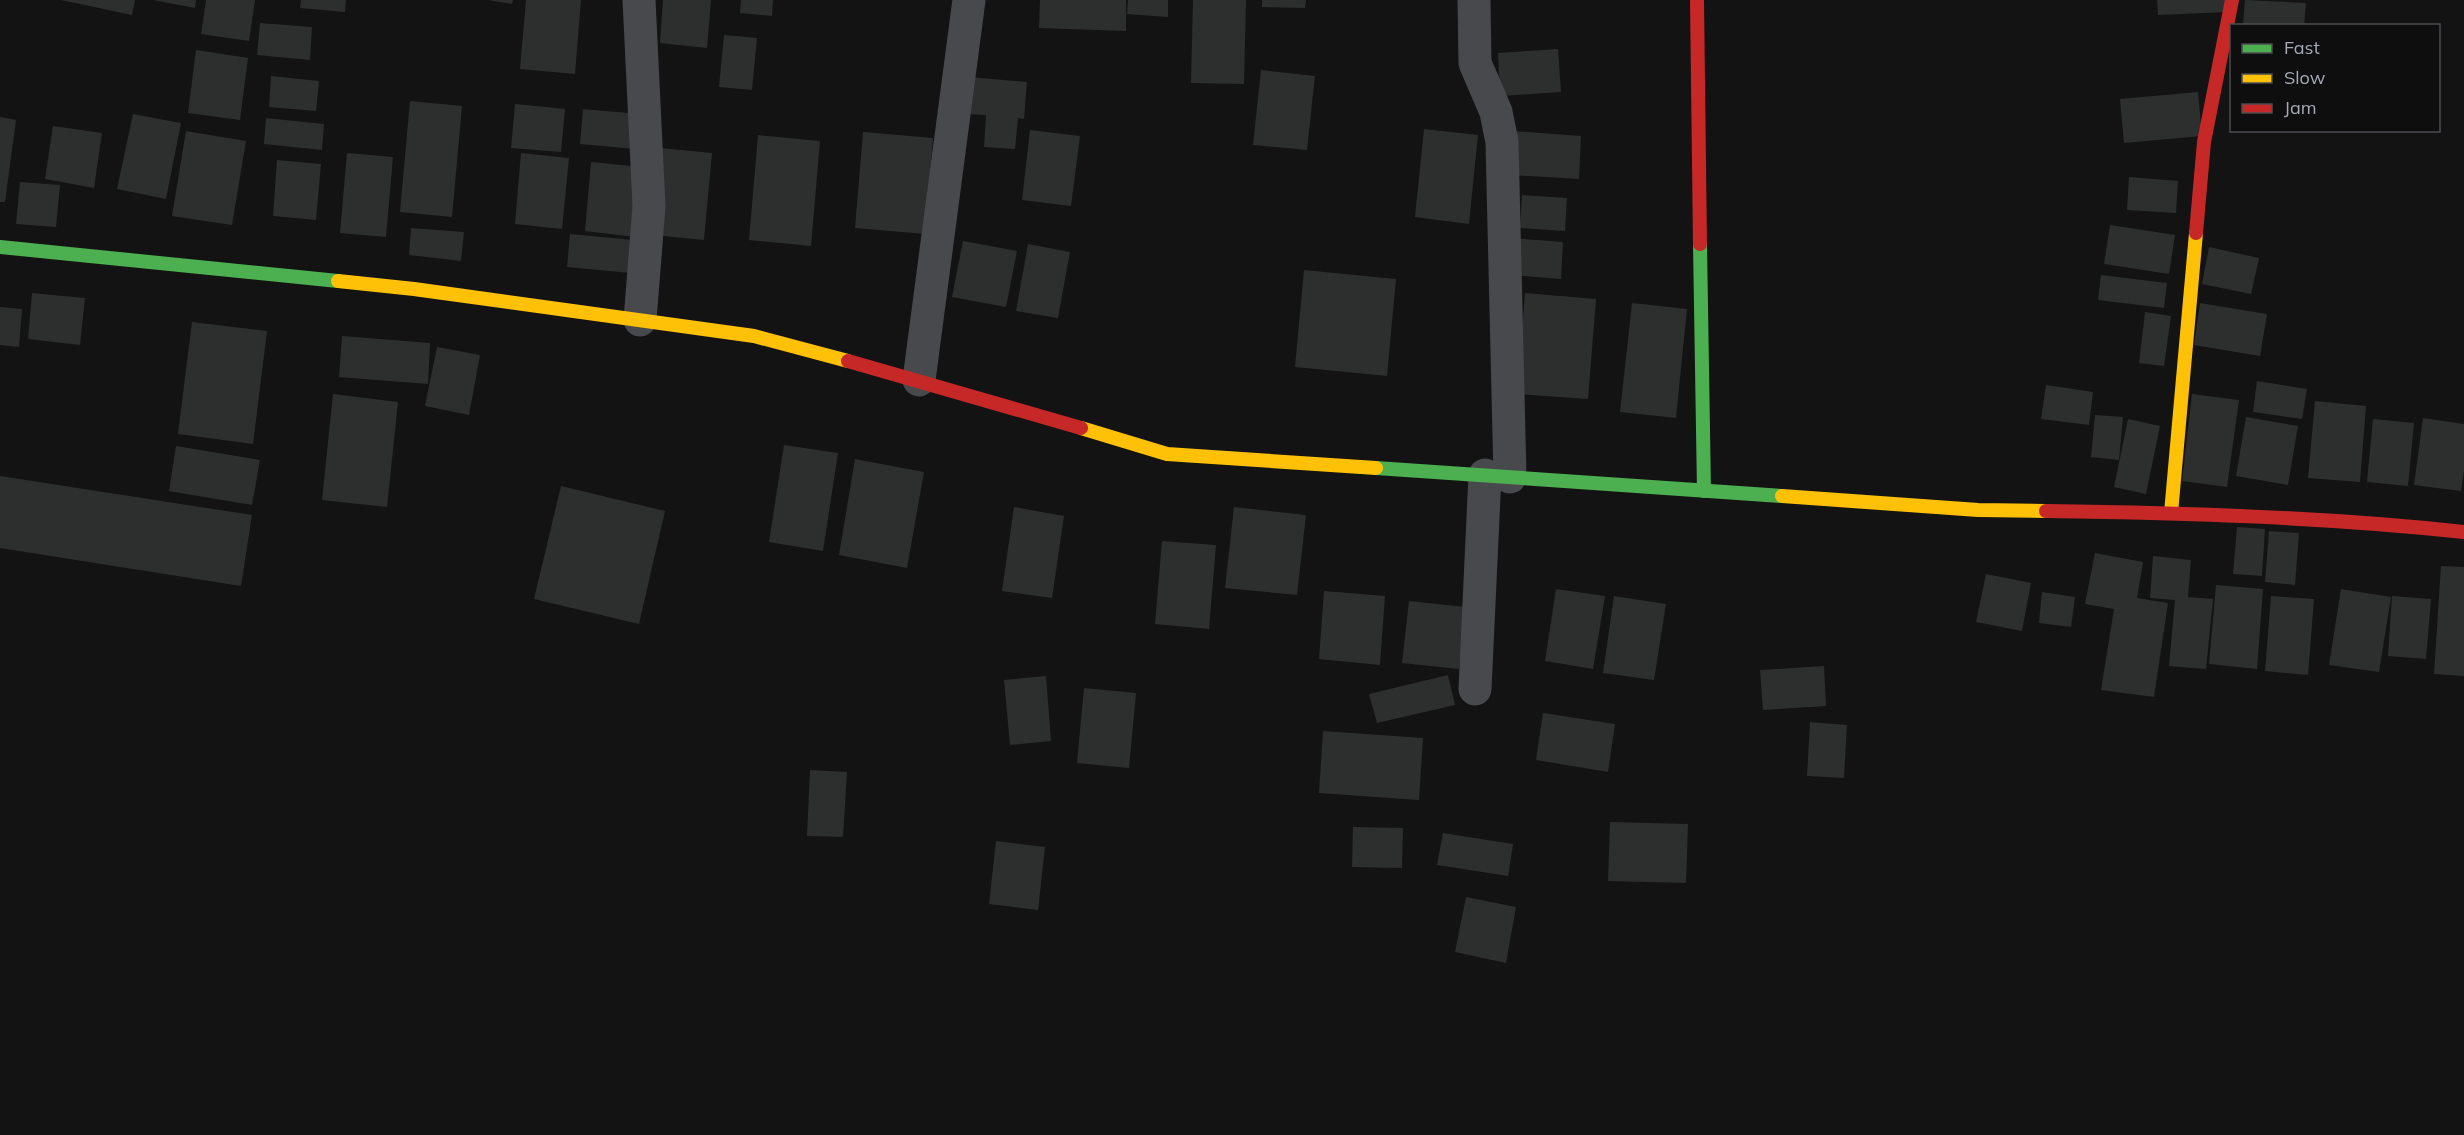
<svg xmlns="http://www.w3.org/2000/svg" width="2464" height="1135" font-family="Mulish,sans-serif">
<rect width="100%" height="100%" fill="#131313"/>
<!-- building -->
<g fill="#2d2e2e">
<path d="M61,0H135L132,15Z"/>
<path d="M153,0H196L195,8Z"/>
<path d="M206,0H255L249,41L201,34Z"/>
<path d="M301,0H346L345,12L300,8Z"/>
<path d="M488,0H513L512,4Z"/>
<path d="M526,0H581L575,74L520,69Z"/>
<path d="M663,0H711L707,48L660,43Z"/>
<path d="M741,0H773L772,16L740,13Z"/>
<path d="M1040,0H1126V31L1039,28Z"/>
<path d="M1128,0H1168V17L1127,14Z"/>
<path d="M1193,0H1246L1244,84L1191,83Z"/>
<path d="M1262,0H1306L1305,8L1262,7Z"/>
<path d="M2157,0H2227V12L2158,15Z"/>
<path d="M2245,0L2306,3L2304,26H2243Z"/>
<path d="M260,23L312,27L310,60L257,55Z"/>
<path d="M724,35L757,38L752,90L719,87Z"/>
<path d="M1558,49L1561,92L1500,96L1498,53Z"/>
<path d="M196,50L248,58L240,120L188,113Z"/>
<path d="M1261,70L1315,76L1307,150L1253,145Z"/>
<path d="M271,76L319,81L316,111L269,107Z"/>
<path d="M969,77L1027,82L1024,119L1018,118L1015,149L984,147L986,115L965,114Z"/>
<path d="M2198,92L2202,136L2124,143L2120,99Z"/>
<path d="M410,101L462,106L452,217L400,212Z"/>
<path d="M515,104L565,109L561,152L511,148Z"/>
<path d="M583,109L639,114L636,149L580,144Z"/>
<path d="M133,114L181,123L166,199L117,189Z"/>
<path d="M0,117L16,120L5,202H0Z"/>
<path d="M266,118L324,124L322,150L264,144Z"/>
<path d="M53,126L102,133L94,188L45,179Z"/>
<path d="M1424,129L1478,135L1469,224L1415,217Z"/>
<path d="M1030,130L1080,136L1071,206L1022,200Z"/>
<path d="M186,131L246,141L232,225L172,216Z"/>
<path d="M1513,131L1581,136L1579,179L1511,175Z"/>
<path d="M863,132L933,138L925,234L855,228Z"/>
<path d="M758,135L820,141L811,246L749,240Z"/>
<path d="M661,148L712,153L704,240L653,235Z"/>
<path d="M347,153L393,157L386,237L340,233Z"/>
<path d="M521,153L569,158L562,229L515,224Z"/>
<path d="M277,160L321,164L316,220L273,216Z"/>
<path d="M591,162L641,167L635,237L585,231Z"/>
<path d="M2129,177L2178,181L2176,213L2127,210Z"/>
<path d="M20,182L60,185L56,227L16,224Z"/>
<path d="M1522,195L1567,198L1565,231L1520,228Z"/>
<path d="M2110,225L2175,235L2169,274L2104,264Z"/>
<path d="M411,228L464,232L461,261L409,255Z"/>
<path d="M570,234L644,241L641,274L567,267Z"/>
<path d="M1512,238L1563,242L1561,279L1510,275Z"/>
<path d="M963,241L1017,251L1006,307L952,297Z"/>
<path d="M1028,244L1070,252L1058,318L1016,311Z"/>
<path d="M2209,247L2259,258L2251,294L2202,284Z"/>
<path d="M1304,270L1396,279L1387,376L1295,367Z"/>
<path d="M2101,275L2167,283L2164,308L2098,300Z"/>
<path d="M32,293L85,298L80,345L28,339Z"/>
<path d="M1525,293L1596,299L1588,399L1517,394Z"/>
<path d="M1632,303L1687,309L1676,418L1620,412Z"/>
<path d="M2200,303L2267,314L2260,356L2194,345Z"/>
<path d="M0,307L22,309L19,347L0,345Z"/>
<path d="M2145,312L2171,316L2164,366L2139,363Z"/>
<path d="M192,322L267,331L253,444L178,434Z"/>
<path d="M342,336L430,343L428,384L339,377Z"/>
<path d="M437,347L480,355L469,415L425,406Z"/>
<path d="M2257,381L2307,389L2302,419L2253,412Z"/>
<path d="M2046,385L2093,392L2089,425L2041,419Z"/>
<path d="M333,394L398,402L387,507L322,500Z"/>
<path d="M2192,394L2239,400L2227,487L2182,481Z"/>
<path d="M2315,401L2366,406L2360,482L2308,478Z"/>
<path d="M2095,415L2123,417L2119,460L2091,457Z"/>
<path d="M2246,417L2298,426L2288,485L2236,476Z"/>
<path d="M2423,418L2464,424V470L2461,491L2414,485Z"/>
<path d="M2128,419L2160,426L2146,494L2114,487Z"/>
<path d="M2373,419L2414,423L2408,486L2367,482Z"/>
<path d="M784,445L838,453L823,551L769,542Z"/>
<path d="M176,446L260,460L252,505L169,491Z"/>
<path d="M855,459L924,472L907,568L839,555Z"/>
<path d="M0,476L252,515L241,586L0,548Z"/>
<path d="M561,486L665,511L639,624L534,599Z"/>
<path d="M1014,507L1064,516L1052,598L1002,591Z"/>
<path d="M1234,507L1306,515L1297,595L1225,588Z"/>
<path d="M2237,527L2265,529L2262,576L2233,574Z"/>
<path d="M2269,531L2299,533L2295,585L2265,582Z"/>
<path d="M1162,541L1216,545L1209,629L1155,624Z"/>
<path d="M2095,553L2143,562L2137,598L2168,603L2154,697L2101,690L2114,609L2085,604Z"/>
<path d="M2153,556L2191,560L2188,597L2213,599L2206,669L2169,666L2175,600L2150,598Z"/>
<path d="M2441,566L2464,567V676L2434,674Z"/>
<path d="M1986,574L2031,583L2022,631L1976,622Z"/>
<path d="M2216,585L2263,589L2257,669L2209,664Z"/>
<path d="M1556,589L1605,596L1593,669L1545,661Z"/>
<path d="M2341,589L2391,597L2379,672L2329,665Z"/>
<path d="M1324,591L1385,596L1380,665L1319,659Z"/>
<path d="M2042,592L2075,597L2071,627L2039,623Z"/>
<path d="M1614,596L1666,604L1654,680L1603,673Z"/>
<path d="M2271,596L2314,599L2308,675L2265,671Z"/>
<path d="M2392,596L2431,599L2426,659L2388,656Z"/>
<path d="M1409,601L1465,607L1459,669L1402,663Z"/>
<path d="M1824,666L1826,706L1763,710L1760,670Z"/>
<path d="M1448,675L1455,705L1377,723L1369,694Z"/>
<path d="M1046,676L1051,741L1010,745L1004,680Z"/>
<path d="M1084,688L1136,693L1129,768L1077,763Z"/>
<path d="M1543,713L1615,724L1608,772L1536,760Z"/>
<path d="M1810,722L1847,725L1844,778L1807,776Z"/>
<path d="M1323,731L1423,738L1419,800L1319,793Z"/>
<path d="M810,770L847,772L843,837L807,836Z"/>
<path d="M1610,822L1688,824L1686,883L1608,881Z"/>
<path d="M1353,827L1403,828L1402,868L1352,867Z"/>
<path d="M1443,833L1513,844L1508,876L1437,865Z"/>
<path d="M996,841L1045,847L1038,910L989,904Z"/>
<path d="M1466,897L1516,907L1506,963L1455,952Z"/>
</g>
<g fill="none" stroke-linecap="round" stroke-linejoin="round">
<!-- street -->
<g stroke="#48494c" stroke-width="33">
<path d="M639,0L649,206L640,320"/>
<path d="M1474,0L1475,63L1496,112L1502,142L1510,477"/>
<path d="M919,380L969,0"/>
<path d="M1475,689L1485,475"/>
</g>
<!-- fast -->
<g stroke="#4caf50" stroke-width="14">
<path d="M1700,244L1704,491"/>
<path d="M0,247L338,281"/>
<path d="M1376,468L1782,496"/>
</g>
<!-- slow -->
<g stroke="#ffc107" stroke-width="14">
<path d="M338,281L414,289L754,336L848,361"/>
<path d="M1081,428L1167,454L1376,468"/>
<path d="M1782,496L1978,510L2046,511"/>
<path d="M2171,513L2196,233"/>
</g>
<!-- jam -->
<g stroke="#c62828" stroke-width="14">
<path d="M1697,0L1700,244"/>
<path d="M2196,233L2204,142L2232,0"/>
<path d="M848,361L1081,428"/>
<path d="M2046,511C2185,513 2325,517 2464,532"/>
</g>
</g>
<!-- legend -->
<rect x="2230" y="24" width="210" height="108" fill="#0e0e0f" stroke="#4a4c51" stroke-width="1.5"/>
<rect x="2242" y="44" width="30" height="9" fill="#4caf50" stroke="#4a4c51" stroke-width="1.5"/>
<text x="2284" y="54" font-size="18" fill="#a5aab4">Fast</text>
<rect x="2242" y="74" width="30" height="9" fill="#ffc107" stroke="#4a4c51" stroke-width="1.5"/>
<text x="2284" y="84" font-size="18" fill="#a5aab4">Slow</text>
<rect x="2242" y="104" width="30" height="9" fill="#c62828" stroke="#4a4c51" stroke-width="1.5"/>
<text x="2284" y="114" font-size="18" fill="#a5aab4">Jam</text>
</svg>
